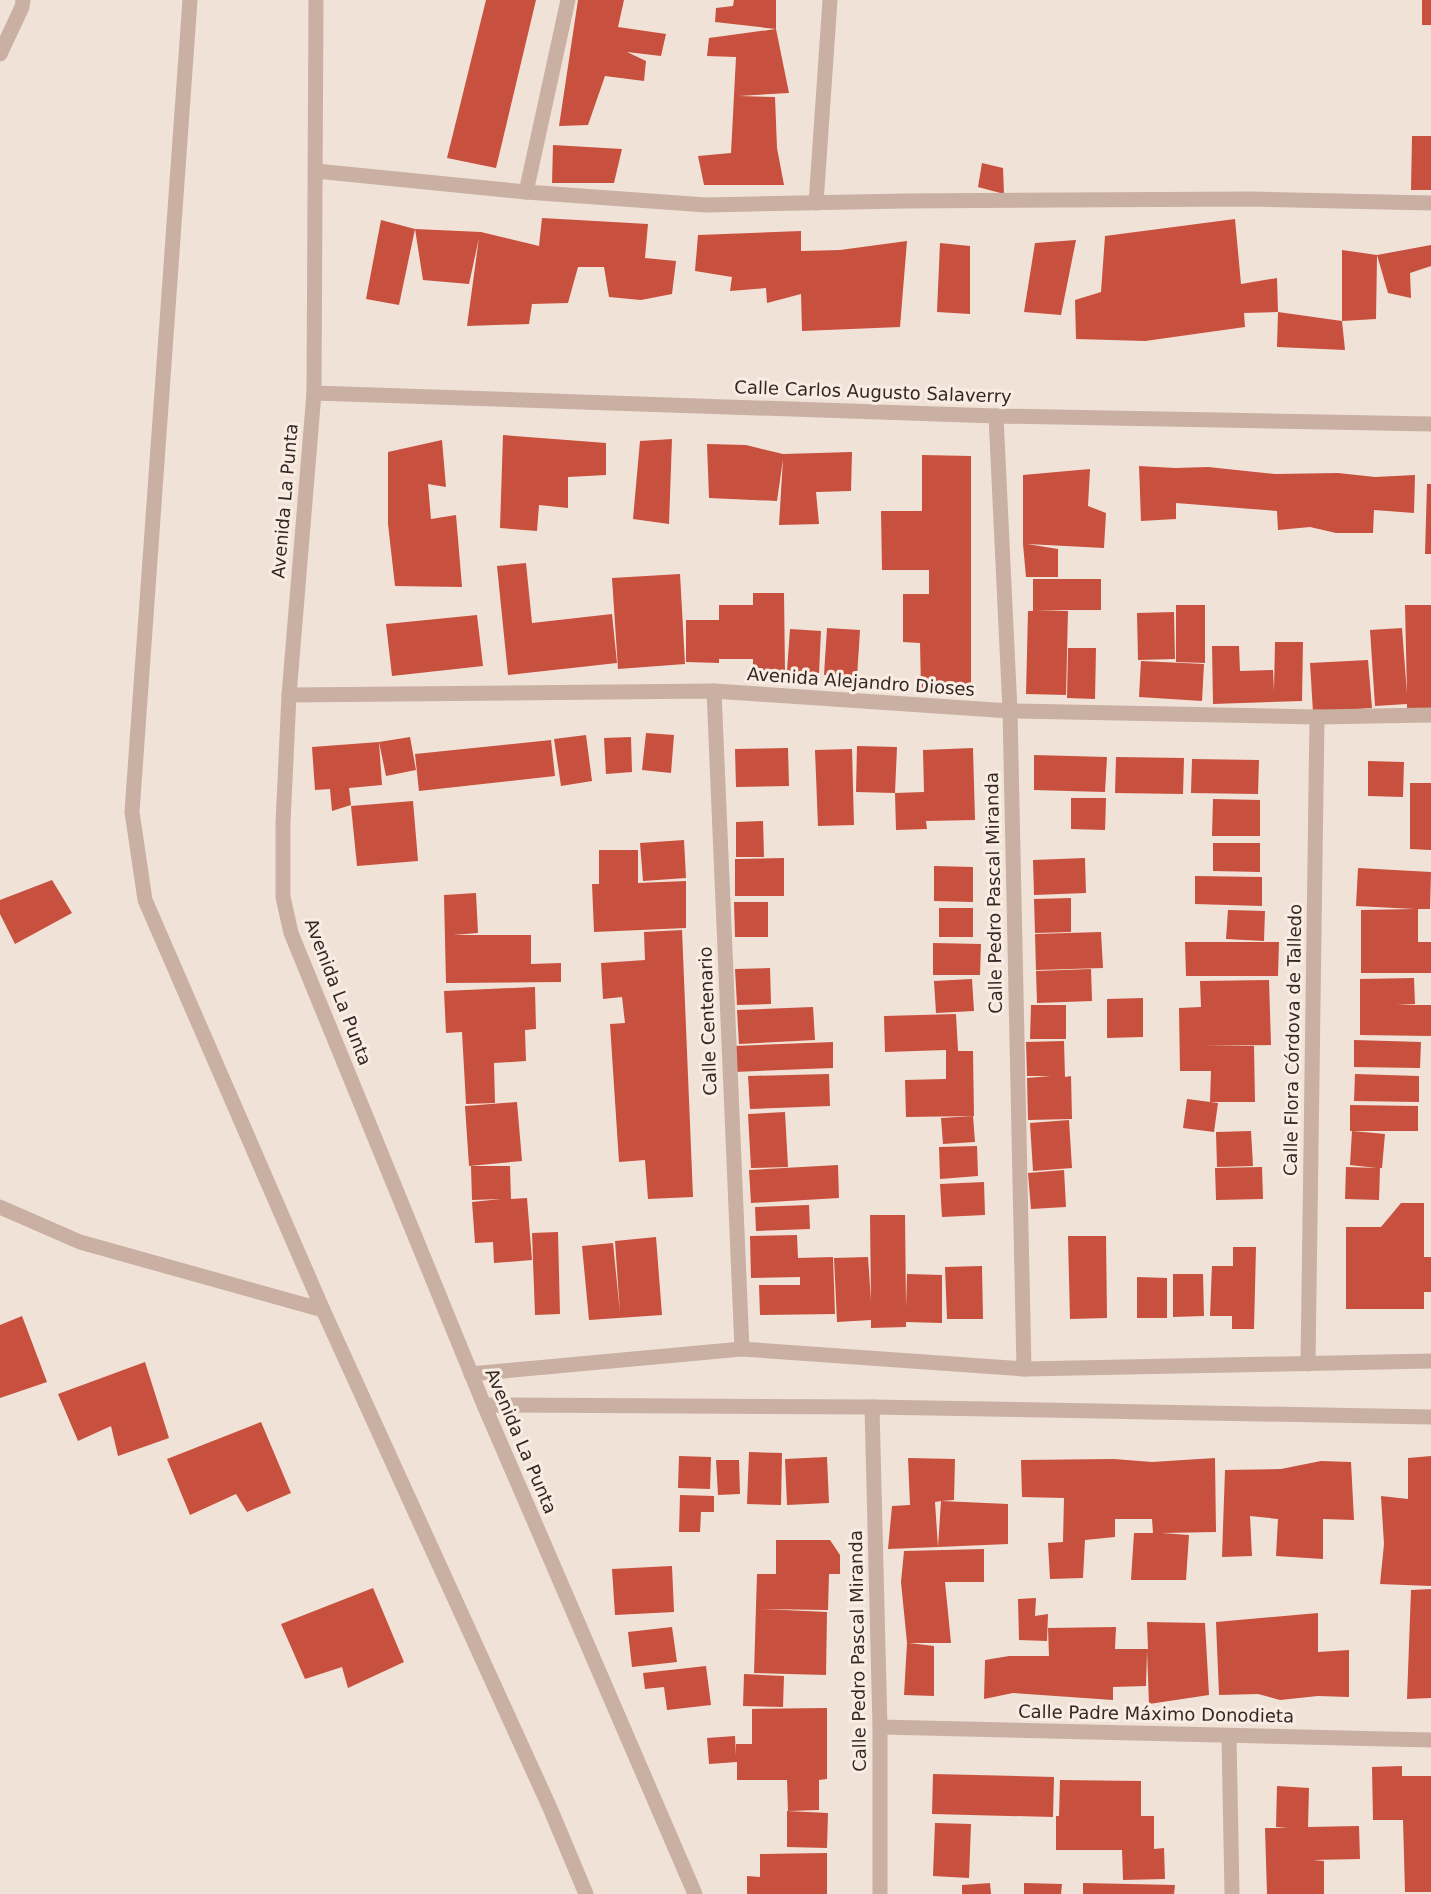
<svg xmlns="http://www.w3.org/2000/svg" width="1431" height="1894" font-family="'DejaVu Sans',sans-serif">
<rect width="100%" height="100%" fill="#f1e2d7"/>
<!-- building -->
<g fill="#c8503e">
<path d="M486,0H536L496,168L447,158Z"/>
<path d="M578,0H624L618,27L666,34L661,56L627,52L646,61L644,81L605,76L588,125L559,126Z"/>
<path d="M734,0H776V29L715,22L716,8L733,6Z"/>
<rect x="1422" y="0" width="9" height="25"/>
<path d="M776,29L789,93L739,96L775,97L777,148L784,185H704L698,156L731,153L736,57L707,56L709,38Z"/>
<path d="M1412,136H1431V190H1411Z"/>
<path d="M553,145L622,149L614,183H552Z"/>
<path d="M982,163L1003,168L1004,194L978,187Z"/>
<path d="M542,218L648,224L645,258L676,261L672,294L641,300L609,297L604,267H578L568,303L532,304L529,324L467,326L479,238L469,284L423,280L415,229L481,232L539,246Z"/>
<path d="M1235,219L1241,284L1277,278L1278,312L1244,313L1245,327L1145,341L1076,339L1075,300L1101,292L1105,236Z"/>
<path d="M381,220L415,229L399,305L366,299Z"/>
<path d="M801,231V251L840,250L907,241L900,327L802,331L801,294L767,303L766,288L730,291L732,277L695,271L698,235Z"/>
<path d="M1076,240L1061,315L1024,312L1035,243Z"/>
<path d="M940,243L970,246V314L937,312Z"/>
<path d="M1431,245V266L1410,273L1411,298L1388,293L1377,255L1376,319L1342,321V250L1377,255Z"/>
<path d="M1278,312L1342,321L1345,350L1277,347Z"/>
<path d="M503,435L606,443V475L568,477V508L539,505L537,531L500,528Z"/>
<path d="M672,439L669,524L633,519L640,441Z"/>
<path d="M442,440L446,487L428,484L431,519L456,515L462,587L395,586L388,524V452Z"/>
<path d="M707,444L746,445L783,454L852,452L851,491L816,492L819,524L779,525L783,459L777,501L709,498Z"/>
<path d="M922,455L971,456V689H921L920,643L903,642V594H929V570H882L881,511H922Z"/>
<path d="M1139,466L1175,468L1208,467L1275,474L1338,473L1375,477L1415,475L1414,513L1374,510L1373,533H1336L1310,527L1278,530L1277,511L1176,503V519L1141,521Z"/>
<path d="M1090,469L1088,506L1106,513L1104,548L1027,544L1058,549V577H1026L1023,544V475Z"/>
<path d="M1427,484H1431V554H1425Z"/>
<path d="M526,563L532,623L612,614L617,663L508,675L497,566Z"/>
<path d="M680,574L685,664L618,669L612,578Z"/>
<path d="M1033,579H1101V610H1036L1068,611L1066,695L1026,694L1028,611H1033Z"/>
<path d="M753,593H784L785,673H753V659H719V663L686,662V620H719V605H753Z"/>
<path d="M1176,605H1205V663L1176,662Z"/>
<path d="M1405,605H1431V710H1407V704L1375,706L1370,630L1402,628L1407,694Z"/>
<path d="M1174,612L1175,659L1138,660L1137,613Z"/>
<path d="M477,615L483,666L392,676L386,624Z"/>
<path d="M827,628L860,630L857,677L824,675Z"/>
<path d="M790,629L821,631L819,673L787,671Z"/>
<path d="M1275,642H1303L1302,701L1213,704L1212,646H1239L1240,671L1273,670L1274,691Z"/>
<path d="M1068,648H1096L1095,699L1067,698Z"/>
<path d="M1368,660L1372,708L1313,712L1310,663Z"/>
<path d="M1141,661L1204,664L1202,701L1139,697Z"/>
<path d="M646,733L674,735L671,773L642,770Z"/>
<path d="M586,735L592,781L561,786L554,739Z"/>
<path d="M410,737L416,770L386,776L379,742Z"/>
<path d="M631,737L632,772L606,774L604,738Z"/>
<path d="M551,740L555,776L419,791L415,754Z"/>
<path d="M379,742L382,785L349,788L351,805L332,811L330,789L315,790L312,747Z"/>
<path d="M857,746L897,747L895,793L856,792Z"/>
<path d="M788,748L789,786L736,787L735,749Z"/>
<path d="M973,748L975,820L926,821L927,829L896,830L895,793L924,792L923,750Z"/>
<path d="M852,749L854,825L818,826L815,750Z"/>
<path d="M1034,755L1107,757L1105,792L1034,790Z"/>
<path d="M1116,757L1184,758L1183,794L1115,793Z"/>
<path d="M1192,759L1259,760L1258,794L1191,793Z"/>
<path d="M1368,761L1404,762L1403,797L1368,796Z"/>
<path d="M1410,783H1431V850L1410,849Z"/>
<path d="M1071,798H1106L1105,830L1071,829Z"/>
<path d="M1213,799L1260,800V836H1212Z"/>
<path d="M413,801L418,861L357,866L351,806Z"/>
<path d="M763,821L764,857H736V822Z"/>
<path d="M684,840L686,878L643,881L640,843Z"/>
<path d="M1213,843H1260V872L1213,871Z"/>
<path d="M599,850H638V883L686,881V928L594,932L592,884H599Z"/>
<path d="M784,858V896H735V859Z"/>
<path d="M1085,858L1086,893L1034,895L1033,860Z"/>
<path d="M934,866L973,867V902L934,901Z"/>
<path d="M1358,868L1431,872L1430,909H1418V942H1431V973H1361V910L1415,909L1356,906Z"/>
<path d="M1195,876L1262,877V906L1195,904Z"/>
<path d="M52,880L72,913L15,944L0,914V900Z"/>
<path d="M476,893L478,933L453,935H531V964L561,963V982L446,983L444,895Z"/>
<path d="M1071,898V932L1035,933L1034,899Z"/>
<path d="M734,902H768V937H735Z"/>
<rect x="939" y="908" width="34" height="29"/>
<path d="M1228,910L1265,911L1264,941L1226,939Z"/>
<path d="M682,930L693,1197L648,1199L645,1160L619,1162L610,1024L625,1023L622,997L603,999L601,963L645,960L644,932Z"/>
<path d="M1101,932L1103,968L1036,970L1035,934Z"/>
<path d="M1185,942H1279L1278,976H1186Z"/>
<path d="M933,943L981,944L980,975H933Z"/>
<path d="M770,968L771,1004L737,1005L735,969Z"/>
<path d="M1091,969L1092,1001L1037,1003L1036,971Z"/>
<path d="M1414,978L1415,1004L1396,1005H1431V1036L1360,1035V979Z"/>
<path d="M972,979L974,1011L936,1013L934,981Z"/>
<path d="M1269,980L1271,1045L1202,1046H1254L1255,1102H1210L1211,1071H1180L1179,1008L1201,1007L1200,981Z"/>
<path d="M535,987L536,1029L525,1030L526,1061L494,1063L495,1103L466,1104L462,1032L446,1033L444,991Z"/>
<path d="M1143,998V1037L1107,1038V999Z"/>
<path d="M1031,1005H1066V1039H1030Z"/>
<path d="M813,1007L815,1040L739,1044L737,1010Z"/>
<path d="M956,1014L958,1051H973L974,1116L906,1117L905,1080L946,1079V1050L885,1052L884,1016Z"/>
<path d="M1354,1040L1421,1042L1420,1068L1354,1067Z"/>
<path d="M1064,1041L1065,1077L1071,1076L1072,1119L1028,1120L1027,1078L1051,1076H1027L1026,1042Z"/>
<path d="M833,1042V1068L734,1072V1046Z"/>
<path d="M829,1074L830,1106L750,1109L748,1076Z"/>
<path d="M1355,1074L1419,1076V1102L1354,1101Z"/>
<path d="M1187,1099L1218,1103L1214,1132L1183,1128Z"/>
<path d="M517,1102L522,1161L469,1166L465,1106Z"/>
<path d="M1350,1105L1418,1106V1131H1350Z"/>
<path d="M785,1112L788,1167L751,1168L748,1114Z"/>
<path d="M973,1116L975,1142L943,1144L941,1118Z"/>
<path d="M1069,1120L1072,1168L1033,1171L1030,1123Z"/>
<path d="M1251,1131L1253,1166L1217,1167L1216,1132Z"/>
<path d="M1352,1131L1385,1134L1382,1168H1380L1379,1200L1345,1199L1346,1167L1377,1168L1350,1165Z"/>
<path d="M977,1146L978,1176L940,1179L939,1147Z"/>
<path d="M838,1165L839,1198L751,1203L749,1170Z"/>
<path d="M471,1166H510L511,1199L527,1198L532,1260L494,1263L493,1242L475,1243L472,1202L501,1199L472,1200Z"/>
<path d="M1262,1167L1263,1199L1216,1200L1215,1168Z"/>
<path d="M1064,1170L1066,1207L1031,1209L1028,1173Z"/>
<path d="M984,1182L985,1215L942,1217L940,1184Z"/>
<path d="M1401,1203H1424V1257H1431V1292H1424V1309H1346V1227H1381Z"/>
<path d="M809,1205L810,1229L756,1231L755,1207Z"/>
<path d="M870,1215H905L906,1308L907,1274L942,1275V1323L906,1322V1327L871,1328V1320L837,1322L834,1258L868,1257L871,1301Z"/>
<path d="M558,1232L560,1314L535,1315L532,1233Z"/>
<path d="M797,1235L798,1258L833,1257L835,1314L760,1315L759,1285H800V1277L751,1278L750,1236Z"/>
<path d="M1068,1236H1106L1107,1318L1070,1319Z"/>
<path d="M656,1237L662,1315L589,1320L582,1246L613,1243L620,1313L615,1241Z"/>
<path d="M1233,1247H1256L1254,1329H1232V1316H1210L1212,1266H1233Z"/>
<path d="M982,1266L983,1319H947L945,1267Z"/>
<path d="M1173,1274H1203L1204,1316L1173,1317Z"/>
<path d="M1137,1277L1167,1278V1318H1137Z"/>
<path d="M22,1316L47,1382L0,1398V1325Z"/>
<path d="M145,1362L169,1438L118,1456L111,1426L78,1441L58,1394Z"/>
<path d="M261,1422L291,1493L247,1512L236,1494L190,1515L167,1459Z"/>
<path d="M749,1452L782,1453L781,1505L747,1504Z"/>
<path d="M679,1456L711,1457L710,1489L678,1488Z"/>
<path d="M1431,1456V1586L1380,1584L1384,1544L1381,1496L1408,1499V1458Z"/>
<path d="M827,1457L829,1503L787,1505L785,1459Z"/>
<path d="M908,1458L955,1459L954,1500L941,1501L1008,1504V1544L938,1547L941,1501L935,1502L938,1547L888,1549L892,1506L910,1505Z"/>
<path d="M1215,1458L1216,1532L1162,1533L1189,1535L1186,1580H1131L1134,1533H1153L1152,1519H1115V1537L1085,1540L1083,1578L1050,1579L1048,1543L1063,1542L1064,1498L1022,1497L1021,1460L1114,1459L1152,1462Z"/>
<path d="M716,1460H739L740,1494L718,1495Z"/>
<path d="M1321,1461L1351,1462L1354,1520L1323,1519V1559L1276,1556L1278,1519L1250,1516L1252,1556L1222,1557L1225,1470L1281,1469Z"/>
<path d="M680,1495L714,1496V1512H701L700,1532H679Z"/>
<path d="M776,1540H830L840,1555V1574H829L828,1610L760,1609L827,1612L826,1675L754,1673L757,1574H776Z"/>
<path d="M984,1549V1582H945L951,1643H909L934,1646V1696L904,1695L907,1643L901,1582L904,1551Z"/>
<path d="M672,1566L674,1612L615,1615L612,1569Z"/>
<path d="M373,1588L404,1662L348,1688L342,1667L305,1679L281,1624Z"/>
<path d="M1431,1589V1698L1407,1699L1411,1590Z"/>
<path d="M1036,1598L1035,1616L1048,1614L1047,1641L1019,1640L1018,1599Z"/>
<path d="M1318,1613V1652L1349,1650V1697L1318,1696L1280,1700L1258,1694L1219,1695L1216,1622Z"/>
<path d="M1147,1622L1205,1623L1209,1695L1149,1704L1147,1651L1146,1686L1113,1687V1700L1013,1693L984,1699L985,1660L1009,1656H1049L1048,1628L1116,1627L1115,1649H1148Z"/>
<path d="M672,1627L677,1662L632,1667L628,1632Z"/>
<path d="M706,1666L711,1705L667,1710L664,1687L645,1689L643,1673Z"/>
<path d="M744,1674L784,1676L783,1707L743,1706Z"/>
<path d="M827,1708V1779L819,1780V1810L788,1811L787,1780H737V1762L709,1764L707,1738L735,1736L736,1756V1744H752V1709Z"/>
<path d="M1402,1766V1776H1431V1892H1405L1403,1820H1373L1372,1767Z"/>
<path d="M933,1774L1054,1777L1053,1817L932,1814Z"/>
<path d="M1060,1780L1141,1781V1816H1154V1849L1164,1848L1165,1879L1123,1880L1122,1850H1056V1816H1059Z"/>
<path d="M1277,1786L1309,1788L1308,1827L1359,1826L1360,1859L1313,1860L1324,1861V1894H1267L1265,1828H1288L1276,1827Z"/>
<path d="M787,1811L828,1813L827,1848L787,1847Z"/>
<path d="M935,1823L971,1824L969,1878L933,1876Z"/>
<path d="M827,1853V1894H747V1876L760,1877V1854Z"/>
<path d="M990,1883L991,1894H962V1885Z"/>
<path d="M1024,1883L1062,1884L1061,1894H1024Z"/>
<path d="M1083,1883L1175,1885L1174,1894H1083Z"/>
</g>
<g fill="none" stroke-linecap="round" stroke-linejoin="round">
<!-- minor -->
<g stroke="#c9b0a3" stroke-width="15">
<path d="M190,0L132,812L145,900L323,1310"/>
<path d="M316,0L314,393L289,695L283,823V897L291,933L484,1405L695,1894"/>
<path d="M0,54L22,7L23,0"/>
<path d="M316,171L526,192L706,205L904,201L1251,199L1431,203"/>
<path d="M526,192L568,0"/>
<path d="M816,203L830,0"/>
<path d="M314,393L996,416L1431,424"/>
<path d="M996,416L1010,711L1024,1369"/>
<path d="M714,691L742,1349"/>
<path d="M289,695L714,691L1010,711L1317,717L1431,715"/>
<path d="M0,1207L80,1242L323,1310L550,1808L586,1894"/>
<path d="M1308,1364L1317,717"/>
<path d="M471,1374L742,1349L1024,1369L1431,1361"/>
<path d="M484,1405L872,1407L1431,1417"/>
<path d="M872,1407L880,1727V1894"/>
<path d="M880,1727L1431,1740"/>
<path d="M1229,1736L1232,1894"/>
</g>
</g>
<g text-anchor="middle" stroke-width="6" stroke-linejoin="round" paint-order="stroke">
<!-- street labels -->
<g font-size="18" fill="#342825" stroke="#f9ede3">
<text transform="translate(873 392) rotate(2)" y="6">Calle Carlos Augusto Salaverry</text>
<text transform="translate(285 501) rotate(-85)" y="6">Avenida La Punta</text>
<text transform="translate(861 682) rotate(4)" y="6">Avenida Alejandro Dioses</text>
<text transform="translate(994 893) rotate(-91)" y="6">Calle Pedro Pascal Miranda</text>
<text transform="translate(338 992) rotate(69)" y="6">Avenida La Punta</text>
<text transform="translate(708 1021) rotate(-92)" y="6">Calle Centenario</text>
<text transform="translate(1293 1040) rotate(-89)" y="6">Calle Flora Córdova de Talledo</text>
<text transform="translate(521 1441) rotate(67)" y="6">Avenida La Punta</text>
<text transform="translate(858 1651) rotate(-91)" y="6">Calle Pedro Pascal Miranda</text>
<text transform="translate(1156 1714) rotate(1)" y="6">Calle Padre Máximo Donodieta</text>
</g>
</g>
</svg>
